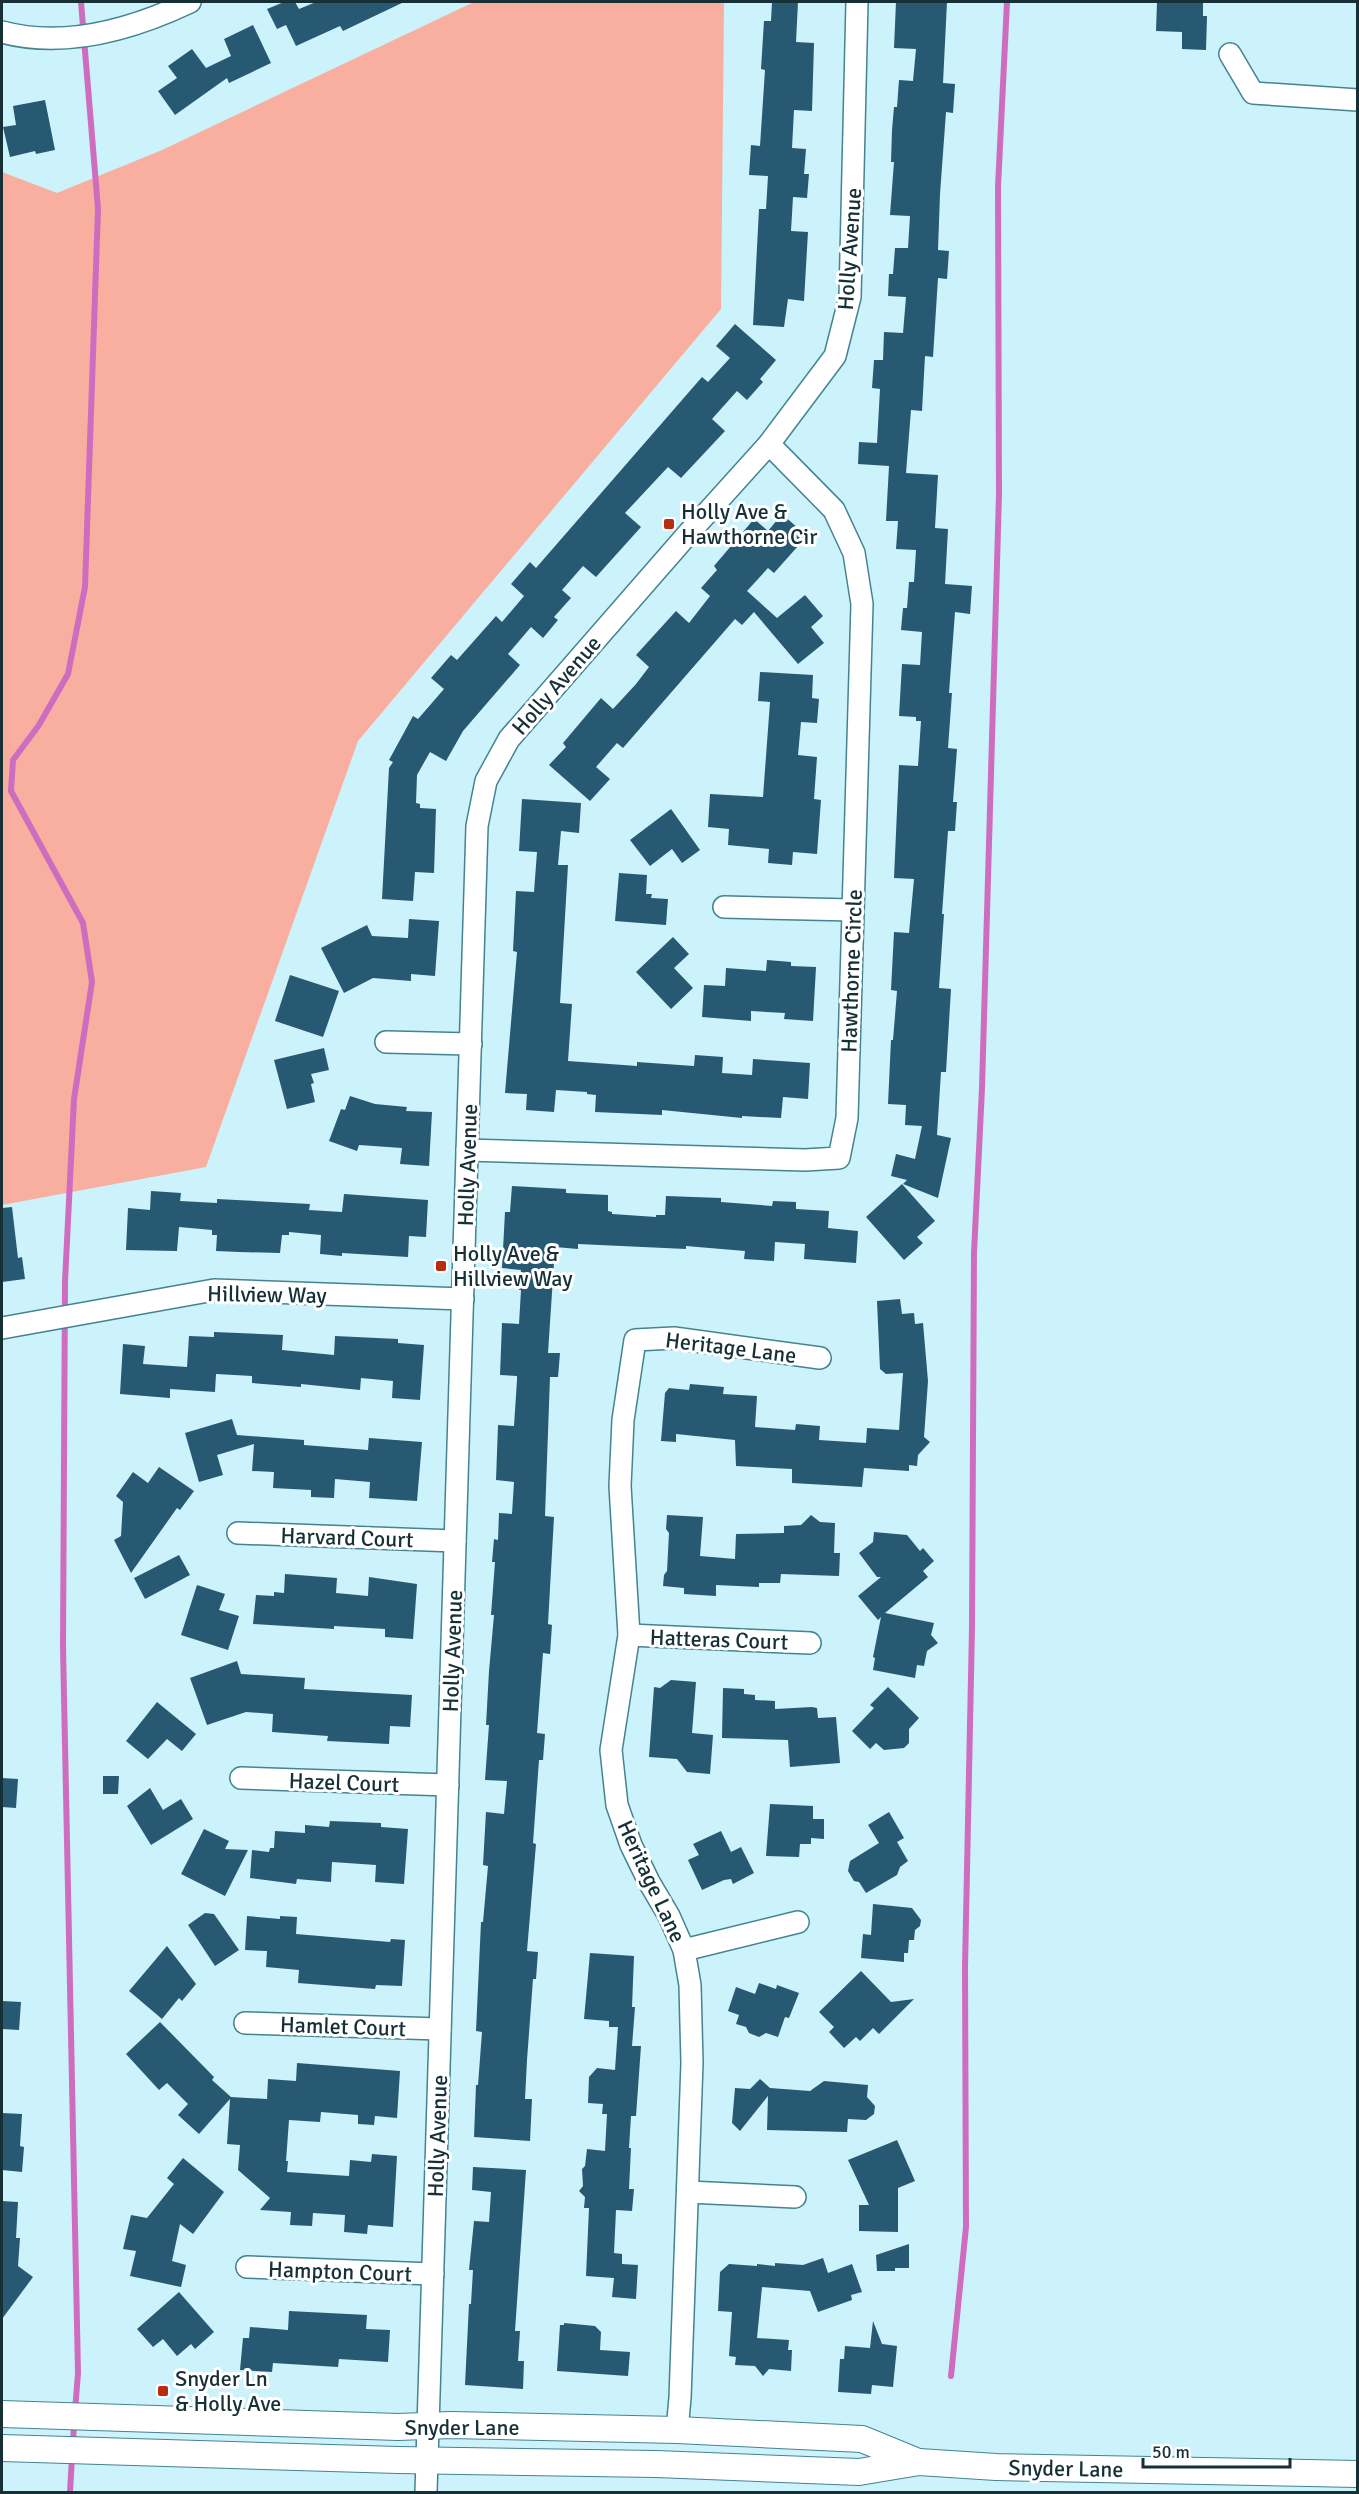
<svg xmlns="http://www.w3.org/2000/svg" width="1359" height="2494" font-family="Signika,sans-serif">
<rect width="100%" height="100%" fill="#ccf2fb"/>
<!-- green -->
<path fill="#f9af9f" d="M474,2H724L721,309L358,741L206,1167L2,1205V172L57,193L162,150Z"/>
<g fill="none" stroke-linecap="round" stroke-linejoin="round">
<!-- stream -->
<g stroke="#ce6dc0" stroke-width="6">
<path d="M951,2376L966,2227L965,1967L972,1628L974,1253L982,1088L999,494L998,187L1007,2"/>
<path d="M75,2411L78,2373L63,1647L65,1282L74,1099L92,982L83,923L11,791L13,760L39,725L68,674L85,587L98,209L81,2"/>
<path d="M73,2444L74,2421"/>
<path d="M70,2492L72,2457"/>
</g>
</g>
<!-- building -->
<g fill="#275973">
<path d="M284,2H295L299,9L316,2H404L343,31L340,26L296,46L286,25L277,29L267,9Z"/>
<path d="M772,2H798L796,42L814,43L812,111L794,110L792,148L806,149L804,174H809L807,198L793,197L791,231L808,232L804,301L788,299L784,327L753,325L759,209H766L768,176L749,175L751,145L760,146L765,70L761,69L764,21H771Z"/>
<path d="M896,2H947L943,83L955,84L953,113L946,112L940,194L938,250L949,251L947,279L938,278L933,357L925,356L922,411L911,410L906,473L938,475L935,528L948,529L945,584L972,586L970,614L955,612L949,693H952L948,748L957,749L953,802H957L955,831H948L942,914H944L939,988L951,989L946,1072H941L937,1135L951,1138L938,1198L903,1184L907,1180L891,1176L896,1154L915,1159L922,1126L905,1125L906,1105L888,1104L891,1040H893L897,991L891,990L894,932L909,933L914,879L894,878L899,765L918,766L921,721H916V717L899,716L902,664L920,665L922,632L901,630L903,608H907L909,582H914L916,550L896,549L898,521H886L889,466L858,464L859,442L877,443L880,389L872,388L874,360H883L884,332L903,333L906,297L888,296L889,274H893L895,248H908L910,216L890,215L894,162H891L892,130L894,107H897L899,80L913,81L916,49L894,48Z"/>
<path d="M1157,2L1203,3V16H1207L1206,50L1182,49V32L1156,31Z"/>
<path d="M253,25L271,63L229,83L227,78L175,115L158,91L177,78L168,66L192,49L206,68L231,56L224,39Z"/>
<path d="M45,100L55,150L36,154L35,151L10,157L3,127L16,125L13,106Z"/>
<path d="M735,324L776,360L760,379L763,382L747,400L737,391L712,419L725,431L681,478L668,467L625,513L641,527L596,577L583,566L562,590L571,598L554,617L558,620L543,638L531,627L508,654L520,665L463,731L446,761L430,752L417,775L416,803L420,804V808L436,809L434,873L415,872L413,901L382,899L389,768L393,762L389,760L413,716L418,719L444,689L431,678L451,655L457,660L496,616L502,622L524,596L511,584L530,562L536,568L702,377L708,382L730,358L716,346Z"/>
<path d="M782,514L807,536L774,573L768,568L747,591L777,618L805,595L823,616L811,627L824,643L798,664L754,612L742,625L735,619L623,748L617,743L596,767L610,779L590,801L549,765L566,747L563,743L601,698L613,709L636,684L649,667L636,655L676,611L689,623L710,596L701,588L717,570L714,566L754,519L768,531Z"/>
<path d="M760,672L813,675L812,698L819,699L817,723L801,722L798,755L817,757L814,799L821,800L817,854L793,852L792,865L768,863L769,849L728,845L729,829L708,827L710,794L763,797L770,702L758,701Z"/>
<path d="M522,799L581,803L579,833L561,831L558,865H568L560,1003L572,1004L568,1061L637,1066V1062L694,1066L695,1055L723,1057L722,1073L752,1075L753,1059L810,1063L808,1099L783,1097L781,1118L742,1116V1118L662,1110V1115L595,1112L596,1095L587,1094V1092L556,1090L554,1112L526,1110L527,1094L505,1093L517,952L513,951L516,891L534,892L537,852L519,851Z"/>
<path d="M671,809L700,850L682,863L672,849L650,866L630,840Z"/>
<path d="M619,873L647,875L646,894H652L651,898L668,899L666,925L615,921Z"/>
<path d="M409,919L439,921L435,976L411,974V981L373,978L344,993L321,948L367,925L372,936L408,938Z"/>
<path d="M673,937L689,954L674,968L693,988L671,1009L636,972Z"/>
<path d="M767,960L791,962V966L816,967L813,1021L784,1019L785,1013L751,1011V1021L702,1017L704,985L725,986L726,968L766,971Z"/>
<path d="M290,975L339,991L323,1037L275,1021Z"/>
<path d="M324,1048L329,1070L311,1074L314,1083L311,1084L315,1102L287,1109L274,1060Z"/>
<path d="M350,1096L375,1104L407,1107L406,1111L432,1112L429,1166L400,1164L402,1148L359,1145L357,1151L329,1141L341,1109L345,1110Z"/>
<path d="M902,1184L935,1221L917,1237L923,1243L904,1260L866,1217Z"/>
<path d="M512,1186L566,1189V1193L608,1195V1211L612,1212V1214L656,1217V1215H665L666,1196L721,1198V1202L772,1206L773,1201L796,1202V1209L829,1211L828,1228L858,1231L856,1263L804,1259L805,1244L775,1242L774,1261L744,1259L745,1251L686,1246V1249L578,1244V1249L555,1247L548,1353H560L558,1377H550L545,1516L554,1517L548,1624L552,1625L550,1654L543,1653L537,1733L545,1734L543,1760H539L533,1843L536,1844L527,1951L538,1952L536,1979H533L527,2060L525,2099H532L530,2141L474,2137L476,2085H478L482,2032L476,2031L481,1922H483L488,1866L483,1865L486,1812L504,1814L507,1781L485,1780L489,1725H486L489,1671L494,1615H491L495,1562H492L494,1539L498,1540L499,1513L512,1514L514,1482L496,1480L498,1425L514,1426L517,1380V1376L500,1375L502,1323L519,1324L521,1290H519L521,1270L502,1268L505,1212H510Z"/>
<path d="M151,1191L181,1193L180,1201L217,1203V1199L310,1204L309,1210L342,1212L344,1194L428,1200L426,1237L409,1236L408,1257L342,1253V1256L320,1254L321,1235L289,1232V1235H282L280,1253L239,1252L216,1251L217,1235H212V1230L179,1227L177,1251L126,1250L128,1208L150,1210Z"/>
<path d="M12,1207L18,1258L22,1257L25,1279L2,1282V1208Z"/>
<path d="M900,1299L902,1314L914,1313L915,1324L923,1323L928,1381L924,1437L930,1442L918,1455L917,1466L909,1465V1471L864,1468L862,1487L792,1483V1469L736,1466L735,1440L676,1434V1442L661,1441L665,1393L669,1388L689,1390L690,1384L724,1387L723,1394L757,1396L755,1427L795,1430L796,1424L820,1426L819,1440L866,1443L867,1428L899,1430L903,1373L886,1374L880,1369L877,1301Z"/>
<path d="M214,1332L283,1335L282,1350L334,1355L335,1336L398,1339V1343L424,1345L420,1400L392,1398L393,1381L361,1378L360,1390L301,1384V1387L252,1383V1376L216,1374L215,1392L170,1389V1398L120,1394L123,1344L145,1346L143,1364L187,1367L189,1336L214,1337Z"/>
<path d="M232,1419L237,1435L304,1440V1445L368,1450L369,1438L422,1442L417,1501L369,1498L370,1482L335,1479L334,1498L311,1497V1490L273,1488L274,1472L252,1471L254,1444L217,1455L223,1475L199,1482L185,1433Z"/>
<path d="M159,1467L194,1491L180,1510L177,1508L131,1573L114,1540L121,1536L123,1502L116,1496L133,1472L148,1483Z"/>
<path d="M667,1515L703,1517L700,1556L735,1559L736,1534L784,1533V1526L801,1525L811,1515L820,1522L835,1523L834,1553H840L839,1576L781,1574L780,1583H759V1587L716,1585V1596L684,1594V1588L663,1586L664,1575L667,1571L669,1533L666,1529Z"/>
<path d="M874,1532L907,1535L920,1551L923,1548L934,1561L923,1571L928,1577L885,1613L934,1623L931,1635L938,1643L927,1651L924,1666L917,1665L915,1678L873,1670L875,1658L873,1657L881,1617L878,1620L858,1596L881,1577H877L859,1553L873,1542Z"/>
<path d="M179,1555L190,1575L145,1599L134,1578Z"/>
<path d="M285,1574L337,1578L336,1593L368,1596L369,1577L417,1584L413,1639L385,1637V1629L334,1626V1629L253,1624L256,1595L274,1596V1592L284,1593Z"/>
<path d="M197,1585L225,1594L219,1610L239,1616L228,1650L181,1635Z"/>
<path d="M237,1661L241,1674L305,1678L304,1689L412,1695L410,1727L390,1726L389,1744L327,1741L328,1736L272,1732L273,1714L246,1712L207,1725L190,1678Z"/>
<path d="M671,1680L696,1682L692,1733L713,1735L710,1774L687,1772L677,1759L649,1757L654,1687L660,1688Z"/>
<path d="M888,1687L919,1718L909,1729V1743L904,1748L884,1750L876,1743L870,1749L852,1731L874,1708L870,1705Z"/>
<path d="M723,1688L744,1689V1694L755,1695V1700L775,1701V1709L812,1707L817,1708L818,1718L836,1717L840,1763L790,1767L788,1740L722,1738Z"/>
<path d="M157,1702L196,1734L182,1751L167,1739L148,1759L126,1741Z"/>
<path d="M103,1776H119L118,1794H103Z"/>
<path d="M2,1778L18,1779L16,1808L2,1807Z"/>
<path d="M150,1788L163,1810L181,1799L193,1819L151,1845L127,1806Z"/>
<path d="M770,1804L813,1806V1819H824V1839L811,1838V1844H800L799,1857L766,1856Z"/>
<path d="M889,1812L904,1838L897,1842L908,1861L900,1867L897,1875L866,1893L859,1882L854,1881L848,1871L850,1861L879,1843L868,1825Z"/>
<path d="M330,1821L381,1823V1827L408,1829L404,1884L375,1882L376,1865L332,1862L331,1882L297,1879L296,1884L250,1878L252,1850L269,1852L270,1848H274L275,1831L305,1833V1825L329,1827Z"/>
<path d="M204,1829L229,1841L225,1849L248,1850L225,1896L181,1874Z"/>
<path d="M721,1831L731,1852L741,1847L754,1873L733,1884L731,1879L724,1880L702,1890L688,1860L699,1855L693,1844Z"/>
<path d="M873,1904L912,1908L921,1920L920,1926L915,1930L914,1940H909L908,1953H904V1962L861,1958L863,1934L871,1935Z"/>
<path d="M205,1913L214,1914L239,1950L215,1966L188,1925Z"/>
<path d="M247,1916L280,1919V1916L297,1917L296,1934L390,1942L391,1939L405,1940L402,1986L376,1985L375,1989L298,1983L299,1970L266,1967L267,1951L245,1950Z"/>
<path d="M167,1946L196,1984L182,2001L179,1998L162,2019L129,1991Z"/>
<path d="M590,1953L634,1956L632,2007H635L632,2046H641L636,2116H631L629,2148H631L629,2189H634L632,2211L616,2210L614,2253L622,2254V2264L638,2265L636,2299L612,2297L614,2278L586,2276L589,2208H584L585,2197L579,2191L583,2186L582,2169L585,2166L587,2149L605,2151L607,2114H602L603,2104L588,2103L589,2077L597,2068L615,2070L618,2027H609V2021L584,2019Z"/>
<path d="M861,1971L891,2002L914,1999L879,2034L873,2028L860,2041L856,2037L844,2048L829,2032L834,2027L819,2012Z"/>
<path d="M759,1983L776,1989L777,1985L799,1993L789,2018L785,2017L778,2037L766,2033L759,2037L749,2033L746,2027L736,2024L739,2015L728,2011L736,1987L755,1994Z"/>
<path d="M2,2001L21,2002L19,2030L2,2029Z"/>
<path d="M160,2022L214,2077L212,2080L231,2097L267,2099L268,2079L296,2081L297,2063L400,2071L397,2118L375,2116L374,2125L358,2124V2115L321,2112L320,2122L289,2120L286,2161H288L287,2172L349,2176L350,2160L371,2162L372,2154L397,2156L393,2227L368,2225L367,2234L344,2232L345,2215L313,2213L312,2226L290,2225L291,2212L260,2210L270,2198L238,2170L240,2145L227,2144L230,2099L199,2134L178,2115L188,2104L167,2083L159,2090L126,2054Z"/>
<path d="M760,2079L770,2088L810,2091L824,2081L868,2085L867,2097L875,2106L874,2114L866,2120L848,2119L847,2132L767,2130L768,2096L740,2131L732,2123L735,2088L750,2089Z"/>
<path d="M2,2113L22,2114L20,2146L24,2147L22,2172L2,2170Z"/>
<path d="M897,2140L915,2181L898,2188V2232L859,2231V2205H869L848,2160Z"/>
<path d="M183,2158L224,2192L193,2234L180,2224L172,2261L186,2265L181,2287L130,2276L136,2251L123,2249L131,2215L147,2218L174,2184L167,2178Z"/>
<path d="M473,2167L526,2170L515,2331H520L518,2361H524L523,2389L465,2385L469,2304H471L473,2270H469L474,2221L489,2222L491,2192L472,2190Z"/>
<path d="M2,2201L18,2202L16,2238H20L18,2266L33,2277L2,2319Z"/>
<path d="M909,2244V2268H895V2271H877L876,2255Z"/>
<path d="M823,2258L828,2273L852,2264L862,2292L851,2295L852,2300L818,2312L810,2291L762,2287L757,2338L789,2340L788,2350H792L791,2371L769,2369L763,2376L755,2366L735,2365L736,2357L729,2356L732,2312L718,2311L720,2272L729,2264L757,2266V2264L775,2266V2263L803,2265Z"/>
<path d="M179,2292L214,2332L195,2349L191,2344L177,2356L163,2339L153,2347L137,2329Z"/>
<path d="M289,2311L367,2315L366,2329L390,2330L388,2362L339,2359L338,2367L273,2363L272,2372L240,2370L243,2338H249L250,2327L288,2330Z"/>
<path d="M873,2321L882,2344L897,2346L893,2387L872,2385L871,2394L838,2392L840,2359H844L845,2346L870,2348Z"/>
<path d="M564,2323L595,2326L601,2332L600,2350L630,2352L628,2376L557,2371L560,2325H564Z"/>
</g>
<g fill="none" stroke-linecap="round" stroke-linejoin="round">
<defs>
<g id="minor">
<path d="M2,32C65,49 133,29 190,2"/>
<path d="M1230,54L1253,93L1358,100"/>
<path d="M724,907L853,910"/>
<path d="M386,1042L471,1044"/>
<path d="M467,1150L805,1160L839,1158L847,1118L862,604L854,553L834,510L769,444"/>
<path d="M2,1328L214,1290L463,1299"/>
<path d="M238,1533L455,1541"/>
<path d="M629,1635L810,1643"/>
<path d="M241,1778L448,1785"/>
<path d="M684,1950L798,1922"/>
<path d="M245,2023L440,2029"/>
<path d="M688,2192L795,2197"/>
<path d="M247,2267L433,2274"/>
<path d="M677,2430L680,2398L692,2063L690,1985L684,1950L669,1916L649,1882L631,1845L617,1805L611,1750L629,1635L620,1486L623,1420L635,1340L674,1338L820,1358"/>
<path d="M426,2492L477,826L486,781L509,739L687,535L769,444L835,356L850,297L857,2"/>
</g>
<g id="tertiary">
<path d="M2,2414L398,2427L451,2425L677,2430L862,2439L918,2462"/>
<path d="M2,2448L398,2460L656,2464L859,2472L919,2462L996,2467L1358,2474"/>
</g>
</defs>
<!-- minor casing -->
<use href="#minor" stroke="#448391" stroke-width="24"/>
<!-- tertiary casing -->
<use href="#tertiary" stroke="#448391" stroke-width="28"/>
<!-- minor -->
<use href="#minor" stroke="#fff" stroke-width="21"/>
<!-- tertiary -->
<use href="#tertiary" stroke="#fff" stroke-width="26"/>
</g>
<!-- markers -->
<g fill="#b82d0f" stroke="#fff" stroke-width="2">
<rect x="663" y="518" width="12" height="12" rx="3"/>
<rect x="435" y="1260" width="12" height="12" rx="3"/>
<rect x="157" y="2385" width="12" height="12" rx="3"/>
</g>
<g text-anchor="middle" stroke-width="6" stroke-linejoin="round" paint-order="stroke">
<!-- street labels -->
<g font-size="22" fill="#163036" stroke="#fff">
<text transform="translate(849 249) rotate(-86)" y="8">Holly Avenue</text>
<text transform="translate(556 685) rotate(-49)" y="8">Holly Avenue</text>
<text transform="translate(851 971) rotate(-88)" y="8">Hawthorne Circle</text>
<text transform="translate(467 1165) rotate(-88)" y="8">Holly Avenue</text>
<text transform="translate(267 1294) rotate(1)" y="8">Hillview Way</text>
<text transform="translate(731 1347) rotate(7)" y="8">Heritage Lane</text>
<text transform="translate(347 1537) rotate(2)" y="8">Harvard Court</text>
<text transform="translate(719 1639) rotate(2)" y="8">Hatteras Court</text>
<text transform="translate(452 1651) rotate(-88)" y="8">Holly Avenue</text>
<text transform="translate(344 1782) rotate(2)" y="8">Hazel Court</text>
<text transform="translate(652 1881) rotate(65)" y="8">Heritage Lane</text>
<text transform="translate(343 2026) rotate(2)" y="8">Hamlet Court</text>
<text transform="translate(437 2136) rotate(-88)" y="8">Holly Avenue</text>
<text transform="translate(340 2271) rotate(2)" y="8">Hampton Court</text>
<text x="462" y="2435">Snyder Lane</text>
<text transform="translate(1066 2468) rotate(1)" y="8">Snyder Lane</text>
</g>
<!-- poi labels -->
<g font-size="22" fill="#163036" stroke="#fff" text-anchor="start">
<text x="681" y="519">Holly Ave &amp;<tspan x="681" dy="25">Hawthorne Cir</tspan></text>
<text x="453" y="1261">Holly Ave &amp;<tspan x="453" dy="25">Hillview Way</tspan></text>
<text x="175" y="2386">Snyder Ln<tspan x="175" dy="25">&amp; Holly Ave</tspan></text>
</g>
</g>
<!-- border -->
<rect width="1359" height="2494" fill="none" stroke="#163036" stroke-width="6"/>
<!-- scale -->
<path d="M1143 2458v9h147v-9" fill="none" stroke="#163036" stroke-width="3"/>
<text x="1152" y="2458" font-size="18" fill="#163036" stroke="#ffffff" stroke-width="4.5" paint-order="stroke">50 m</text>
</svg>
